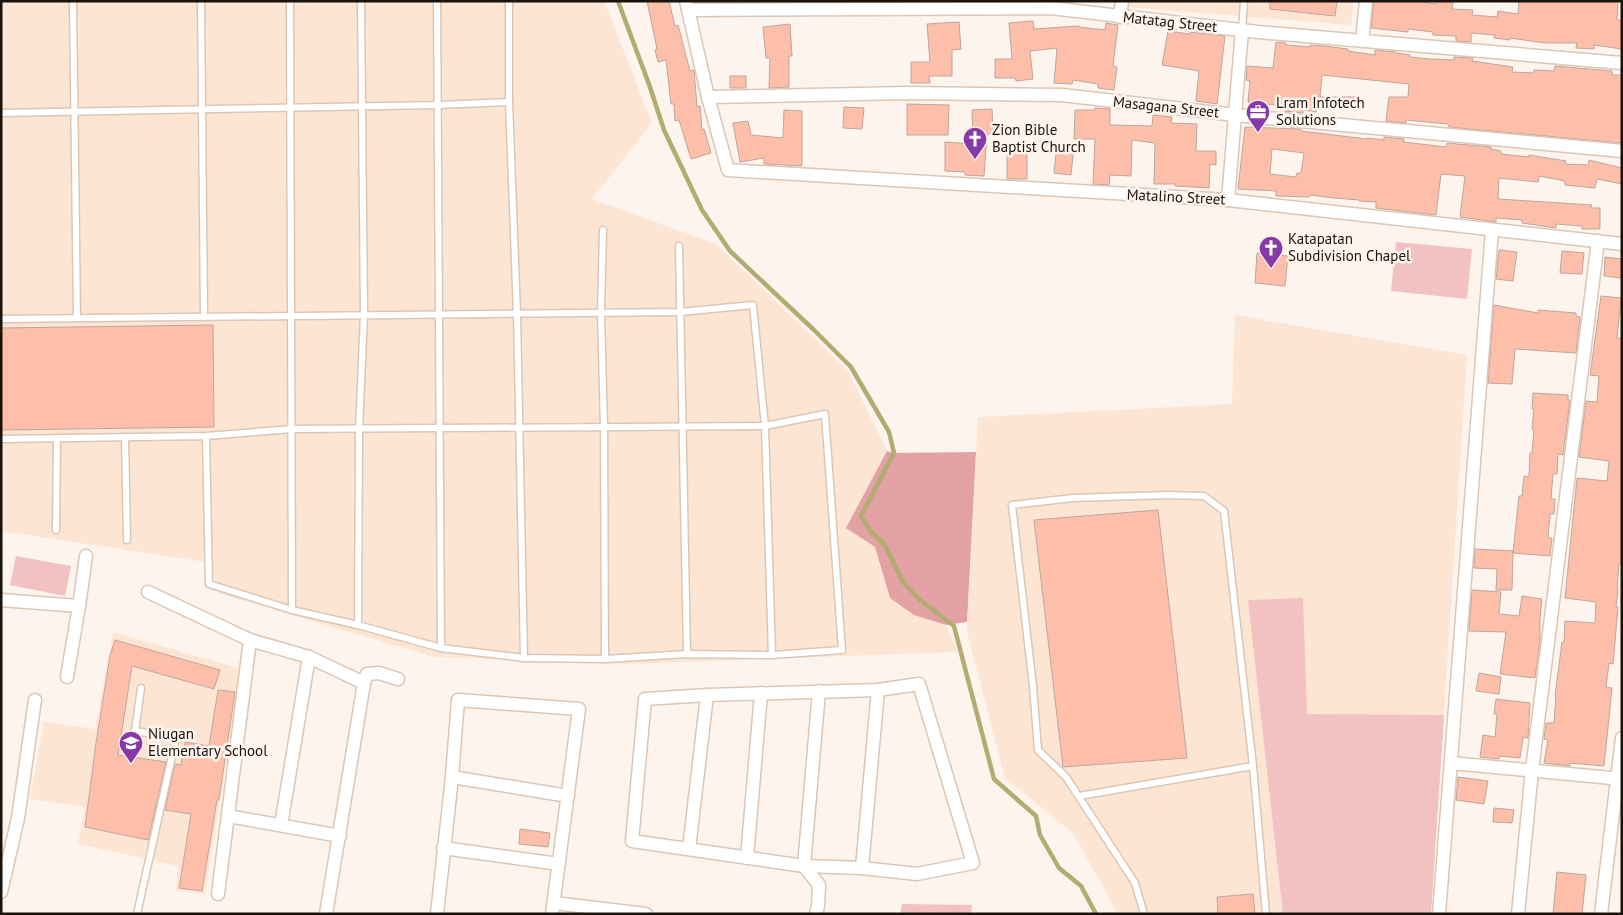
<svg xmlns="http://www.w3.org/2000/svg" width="1623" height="915" font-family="'PT Sans',sans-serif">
<rect width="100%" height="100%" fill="#fdf4ed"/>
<!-- built -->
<g fill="#fde5d3">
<path d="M1,1H604L652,123L592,199L716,244L848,371L887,451L846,528L875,547L890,598L914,615L946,625L958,652L624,664L434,657L218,593L212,563L1,531Z"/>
<path d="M1126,1H1354L1351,25L1126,7Z"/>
<path d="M1235,315L1467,355L1431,914H1118L1073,833L1005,778L967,632L978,417L1232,404Z"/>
<path d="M113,632L241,669L205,894L176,891L178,866L78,844L85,807L30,799L44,722L95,729Z"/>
</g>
<!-- green -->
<g fill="#f2c1c1">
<path d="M1396,242L1472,249L1467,299L1391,291Z"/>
<path d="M16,556L71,566L65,596L10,585Z"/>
<path d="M1303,598L1307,714L1444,715L1431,914H1283L1248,600Z"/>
<path d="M902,904L972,905L971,914H900Z"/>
</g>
<!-- forest -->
<path fill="#e2a1a2" d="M887,451L894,453L976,452L967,622L946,625L914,615L890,598L875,547L846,528Z"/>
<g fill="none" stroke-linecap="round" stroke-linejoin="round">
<!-- stream -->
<path stroke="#b3ab71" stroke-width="4.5" d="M618,1L650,87L664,130L702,210L730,251L814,330L851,367L889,432L894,453L861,516L871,532L885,545L903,582L921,601L954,626L994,779L1036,816L1040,835L1059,868L1081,886L1096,914"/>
</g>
<!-- building -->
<g fill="#febfaa" stroke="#bfa59c" fill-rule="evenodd">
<path d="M647,1H669L675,26L678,25L690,71L694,70L697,107L700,106L702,130L704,129L711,153L691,159L679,120L675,121L674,104H671L666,60L658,62L655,50L657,49Z"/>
<path d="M1270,1H1337L1335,16L1270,9Z"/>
<path d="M1374,1H1416L1436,4V1H1453L1452,9L1473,10L1472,15L1497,17L1498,11L1518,14L1519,1H1618L1617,20H1622V49L1594,45V49L1576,48L1577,43H1545L1510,38V40L1494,38L1495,35L1471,33V42L1456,41V36L1433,35V32L1408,29V32L1398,31L1371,28Z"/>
<path d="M1033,21L1034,29L1079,26V27L1105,30L1106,23L1118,25L1113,66L1117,67L1114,90L1098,88V84L1073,80L1072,84L1054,83L1057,48L1030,51L1033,79L1016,81L1015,78H995V59H1012L1009,23Z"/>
<path d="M959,22L961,49L952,50V76H929L930,83H911V62H930L927,24Z"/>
<path d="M790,24L792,56H789V87L769,88L770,58H766L763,27Z"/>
<path d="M1168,31L1190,34V32L1225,36L1217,104L1196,101L1199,71L1162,65Z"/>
<path d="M1276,42L1286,43V45L1310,47V45L1324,46L1348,49V51L1375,55V50L1396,52V53L1410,55V57L1430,59L1454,60V57L1473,58L1472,61L1513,67L1512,72L1533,73L1534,70L1554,71L1555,66L1612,71V75H1622V143L1449,127L1448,124L1406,120V123L1386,121L1389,97H1408L1409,84L1322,75L1320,97H1357L1354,107H1317L1316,112L1303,110V113L1284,111L1285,106L1248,102L1250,81L1246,80L1247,66L1273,68Z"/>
<rect x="730" y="76" width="16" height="12"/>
<path d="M907,104L949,105L948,135H907Z"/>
<path d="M844,107L864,108L862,129L843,128Z"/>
<path d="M1095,108L1110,109V125L1152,126L1153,115L1172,117L1171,123L1197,124L1196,151H1216V165L1210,164L1209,188L1175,186V184H1154L1155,143L1132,140L1131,176L1110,175L1109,185L1093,184L1095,139H1074L1075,110H1095Z"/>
<path d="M992,109L993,134H987L984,176L965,175V172L945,171V142L973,144L972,110Z"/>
<path d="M784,110L802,111V166L764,164V158L740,162L733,123L748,121L751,135L783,138Z"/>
<path d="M1245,127L1301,129V131L1367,139V138L1384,140V137L1404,139V142L1446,147L1447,143L1491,147V149L1501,151V154L1529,157V155L1566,161L1565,164L1588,165L1589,160L1622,168V184L1597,179L1595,188L1565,185V181L1539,176L1538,182L1499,178L1498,199L1592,205L1591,208H1600V229H1582V226L1556,224V228L1522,223V220L1496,218V222L1460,217L1465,176L1441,174L1436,215L1376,208V202L1359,201V200L1334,198L1310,195L1309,197L1276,196V191L1238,189ZM1272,149L1304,153L1301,173H1297L1296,177L1270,174Z"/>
<path d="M1057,144L1074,146L1071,175L1054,173Z"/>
<path d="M1027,147V179H1007V148Z"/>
<path d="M1499,250L1517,252L1513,281L1496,279Z"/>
<path d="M1562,251L1584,253L1582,274L1560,273Z"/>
<path d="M1257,253L1288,256L1285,286L1255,283Z"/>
<path d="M1605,257L1622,259V278L1604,276Z"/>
<path d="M1601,296L1621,298L1617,338H1622V563H1619L1617,589H1618L1616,607H1618L1613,664L1609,663L1606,687L1612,688L1604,766L1570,763V766L1544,763L1548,740L1544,739L1546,723H1554L1556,696H1555L1562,642H1564L1565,621L1595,623L1596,602L1565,598L1577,478L1607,481L1609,461L1579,457L1586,401L1597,402L1599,376L1590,375Z"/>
<path d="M1494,305L1538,313V310L1576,313V316L1580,317L1576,353L1515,349L1512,384L1488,383Z"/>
<path d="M213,325L214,427L1,430V328Z"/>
<path d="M1533,393L1568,395V400H1570L1563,455L1558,454L1557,474H1553L1551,499H1555L1554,514H1550L1548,538H1552L1550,556L1513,553L1512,590H1496L1497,569L1474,568L1475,549L1513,551V553L1519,496H1522L1524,476L1529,477L1530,453H1532L1534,430L1532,429L1534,409H1532Z"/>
<path d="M1158,510L1187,758L1063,767L1034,520Z"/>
<path d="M1472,590L1501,592L1499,614L1519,616L1522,596L1542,599L1540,618V640L1535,678L1500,674L1506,632L1469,631Z"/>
<path d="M115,640L220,670L214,689L132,666L118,755L166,762L148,840L85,827L96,743L110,656Z"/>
<path d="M1479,673L1501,677L1499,694L1476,691Z"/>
<path d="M218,690L235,692L219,800H217L202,891L179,888L191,814L165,810L175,764L181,765L185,742L209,746Z"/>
<path d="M1496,699L1530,703L1528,738L1523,737L1520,758L1500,756L1499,759L1480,757L1483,735L1495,737L1497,714H1494Z"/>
<path d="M1458,777L1488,781L1484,804L1456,800Z"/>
<path d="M1494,808L1514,810L1512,823L1493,822Z"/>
<path d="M520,829L550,833L548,847L519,844Z"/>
<path d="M1557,872L1586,875L1582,914H1553Z"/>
<path d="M1253,894L1255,914H1218L1217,897Z"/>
</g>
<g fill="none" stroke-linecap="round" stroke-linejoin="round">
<defs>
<g id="lane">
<path d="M73,1L77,318"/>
<path d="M201,1L204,317"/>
<path d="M290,1L292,610"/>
<path d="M437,1L441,648"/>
<path d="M509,1V102L517,314L524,658"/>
<path d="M1242,30L1244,1"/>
<path d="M1,113L438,105L509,102"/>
<path d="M603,230L601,313L604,427L605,659"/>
<path d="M679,246L687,654"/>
<path d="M1,319L680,312L753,305L765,426L772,655"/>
<path d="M125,437L127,540"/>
<path d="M1,439L206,436L292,429L765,426L825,414L842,650L772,655L687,654L605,659L524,658L441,648L358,625L292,610L209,584L206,436"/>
<path d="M56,530L57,438"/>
<path d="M358,625L359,429L364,315L361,1"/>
<path d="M1079,796L1253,766"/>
<path d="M137,914L176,738L135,731L141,688"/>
<path d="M1144,914L1135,883L1066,777L1038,750L1033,686L1012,505L1073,498L1167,495L1204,496L1224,511L1253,766L1266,914"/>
</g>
<g id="street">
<path d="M686,1L708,97L728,170L1228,200L1622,244"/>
<path d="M688,10L1051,8L1258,32L1622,63"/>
<path d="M1120,17L1122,1"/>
<path d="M1362,41L1366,1"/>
<path d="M708,97L908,93L1062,95L1235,115L1622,151"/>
<path d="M1228,200L1242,30"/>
<path d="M148,592L250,640L309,657L364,683"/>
<path d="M1,600L79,606"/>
<path d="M67,677L79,606L86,556"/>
<path d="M919,684L973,863L917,874L862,868L804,866L632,841L645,699L707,695L878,690Z"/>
<path d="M1451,763L1622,779"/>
<path d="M452,777L568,796"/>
<path d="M228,816L340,836"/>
<path d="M281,825L309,657"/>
<path d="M443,848L559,864"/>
<path d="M689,849L707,695"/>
<path d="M747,858L761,693"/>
<path d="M862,868L878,690"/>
<path d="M1,892L18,818L35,700"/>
<path d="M218,894L250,640"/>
<path d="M554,903L646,914"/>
<path d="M326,914L364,683L367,674L379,673L398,679"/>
<path d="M437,914L452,777L458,700L579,709L552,914"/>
<path d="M816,914L818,906L819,885L804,866L819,691"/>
<path d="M1439,914L1492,230"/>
<path d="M1518,914L1532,770L1598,241"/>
<path d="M1601,914L1622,738"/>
</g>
</defs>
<!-- lane casing -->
<use href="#lane" stroke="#dcc6b5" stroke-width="9"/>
<!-- street casing -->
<use href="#street" stroke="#dcc6b5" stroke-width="15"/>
<!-- lane -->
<use href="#lane" stroke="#fff" stroke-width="6"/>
<!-- street -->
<use href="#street" stroke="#fff" stroke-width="12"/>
</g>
<!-- icons -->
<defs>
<symbol id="office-pin" viewBox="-11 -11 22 30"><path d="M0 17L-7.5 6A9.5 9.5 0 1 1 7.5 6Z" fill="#8839a9" stroke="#fdf4ed"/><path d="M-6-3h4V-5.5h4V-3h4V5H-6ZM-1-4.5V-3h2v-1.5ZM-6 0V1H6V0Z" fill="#fff"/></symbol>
<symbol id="church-pin" viewBox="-11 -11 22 30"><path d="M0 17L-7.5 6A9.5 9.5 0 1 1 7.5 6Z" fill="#8839a9" stroke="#fdf4ed"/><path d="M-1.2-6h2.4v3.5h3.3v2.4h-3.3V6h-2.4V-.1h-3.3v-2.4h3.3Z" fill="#fff"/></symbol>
<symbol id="school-pin" viewBox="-11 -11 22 30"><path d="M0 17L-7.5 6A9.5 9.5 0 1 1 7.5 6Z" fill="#8839a9" stroke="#fdf4ed"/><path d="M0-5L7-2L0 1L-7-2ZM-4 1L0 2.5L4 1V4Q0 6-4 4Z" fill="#fff"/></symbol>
</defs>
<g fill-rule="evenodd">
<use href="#office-pin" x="1244" y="98" width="28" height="38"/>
<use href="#church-pin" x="961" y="125" width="28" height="38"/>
<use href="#church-pin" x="1257" y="234" width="28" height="38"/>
<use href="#school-pin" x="117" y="729" width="28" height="38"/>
</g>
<g text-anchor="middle" stroke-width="5" stroke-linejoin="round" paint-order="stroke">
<!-- street labels -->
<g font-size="15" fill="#1a130d" stroke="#fdf4ed">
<text transform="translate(1170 22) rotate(6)" y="5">Matatag Street</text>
<text transform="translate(1166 107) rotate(6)" y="5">Masagana Street</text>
<text transform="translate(1176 197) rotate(3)" y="5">Matalino Street</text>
</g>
<!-- poi labels -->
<g font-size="15" fill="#1a130d" stroke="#fdf4ed" text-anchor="start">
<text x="1276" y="108">Lram Infotech<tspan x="1276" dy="17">Solutions</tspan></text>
<text x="992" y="135">Zion Bible<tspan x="992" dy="17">Baptist Church</tspan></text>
<text x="1288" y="244">Katapatan<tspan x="1288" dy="17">Subdivision Chapel</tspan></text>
<text x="148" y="739">Niugan<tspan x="148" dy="17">Elementary School</tspan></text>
</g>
</g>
<!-- border -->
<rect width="1623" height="915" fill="none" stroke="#1a130d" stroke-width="5"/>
</svg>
